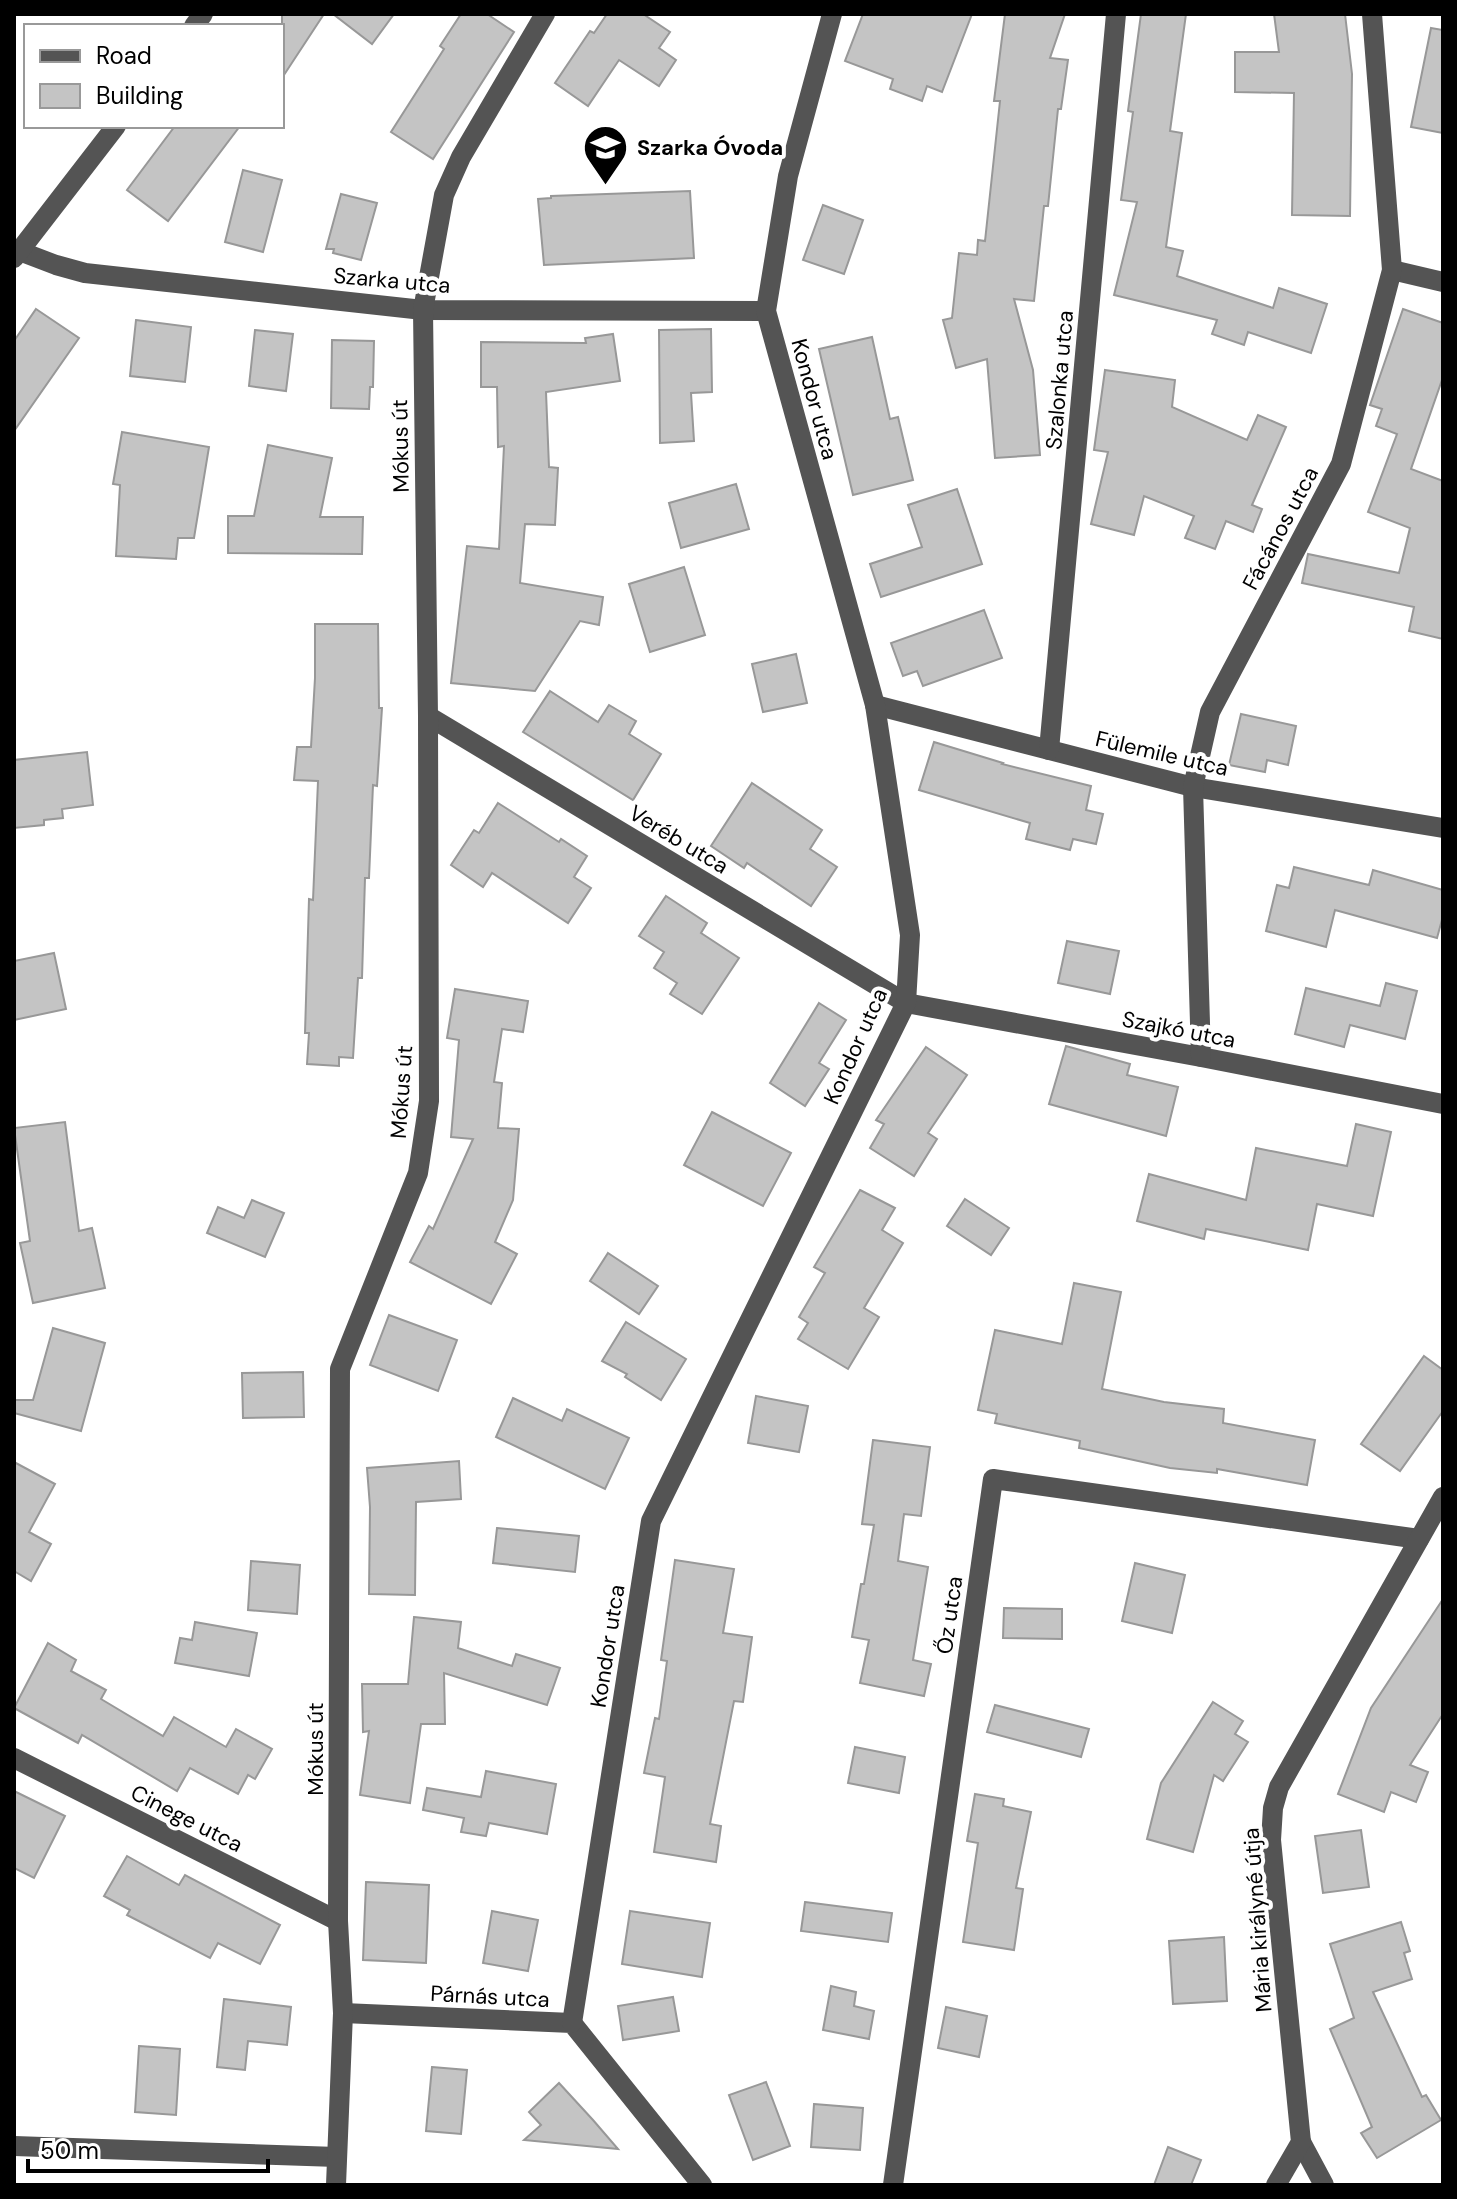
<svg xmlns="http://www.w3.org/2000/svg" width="1457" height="2199" font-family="'DM Sans',sans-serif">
<rect width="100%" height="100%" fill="#fff"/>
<!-- building -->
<g fill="#c4c4c4" stroke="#989898" stroke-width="2">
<path d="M282,14H324L282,78Z"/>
<path d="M333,14H394L372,44Z"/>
<path d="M461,14H487L514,32L433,159L391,132L444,49L440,46Z"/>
<path d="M607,14H643L670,32L659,48L676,60L659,86L619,60L588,106L555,83L590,31L594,33Z"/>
<path d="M863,14H972L942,92L927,86L922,101L890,89L893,79L845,61Z"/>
<path d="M1005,14H1065L1050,58L1068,60L1061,109H1058L1048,206H1044L1034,301L1014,299L1033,370L1040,455L995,458L987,359L956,368L943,320L952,318L959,253L977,255L978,240L985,241L1000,101H994Z"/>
<path d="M1141,14H1186L1170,131L1182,133L1166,247L1183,251L1177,276L1273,308L1279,288L1327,304L1311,353L1248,332L1244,345L1212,334L1217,320L1114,295L1137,202L1121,200L1133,112L1128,111Z"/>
<path d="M1274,14H1345L1352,74L1350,216L1292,215L1294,93L1235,92V52H1279Z"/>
<path d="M1431,28L1443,30V133L1411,127Z"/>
<path d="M175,126H240L168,221L127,190Z"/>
<path d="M243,170L282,180L263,252L225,242Z"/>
<path d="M690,191L694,258L544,265L538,199L551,198V196Z"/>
<path d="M341,194L377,203L361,260L333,253L334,249H326Z"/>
<path d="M823,205L863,220L844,274L803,260Z"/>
<path d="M36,309L79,338L14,431V341Z"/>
<path d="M1403,309L1443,323V377L1411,469L1443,481V639L1409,631L1414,607L1302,583L1308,554L1399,573L1410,528L1368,512L1397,434L1376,426L1382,409L1370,405Z"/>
<path d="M136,320L191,327L185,382L130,376Z"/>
<path d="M711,329L712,392L691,393L694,441L660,443L659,330Z"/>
<path d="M255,330L293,334L286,391L249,386Z"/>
<path d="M613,334L620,381L546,392L549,467L558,468L555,525L525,524L520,583L603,597L599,625L580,621L535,691L451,683L467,546L499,549L504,446L498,447L497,387H481V342L586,343L585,338Z"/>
<path d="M872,337L890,419L898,417L913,480L853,495L819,349Z"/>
<path d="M332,340L374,341L373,387H370L369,409L331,408Z"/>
<path d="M1105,370L1175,380L1172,407L1247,440L1258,415L1286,427L1252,505L1262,509L1253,532L1226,521L1215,549L1185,538L1194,516L1144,496L1134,535L1091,524L1108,452L1094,450Z"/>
<path d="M122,432L209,447L194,538H178L176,559L116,556L120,485L113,484Z"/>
<path d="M268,445L332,458L320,517H363L362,554L228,553V516H254Z"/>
<path d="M736,484L749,529L681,548L669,503Z"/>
<path d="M957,489L982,564L881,597L870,564L922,547L908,505Z"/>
<path d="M684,567L705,635L650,652L629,584Z"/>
<path d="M984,610L1002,658L923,686L917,671L903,676L891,643Z"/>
<path d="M315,624H378L379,708H382L377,786L373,785L369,878H365L362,978H358L353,1058L339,1057V1066L307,1064L309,1033H305L309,899L313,900L318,781L294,780L297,747H311L315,678Z"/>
<path d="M796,654L807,703L763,712L752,664Z"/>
<path d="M550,691L598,722L609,705L636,721L629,734L661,754L633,800L523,732Z"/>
<path d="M1241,714L1296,726L1288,765L1267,760L1265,772L1229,765Z"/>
<path d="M934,742L1003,763L1002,764L1091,786L1086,810L1103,814L1096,844L1073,839L1070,850L1026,839L1030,823L919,790Z"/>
<path d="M87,752L93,805L62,809L63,818L44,820V825L14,828V760Z"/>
<path d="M752,783L822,830L810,849L837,867L811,906L747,863L744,868L711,846Z"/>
<path d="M498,803L559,842L561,839L587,856L574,877L591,888L568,923L492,873L483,887L451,865L474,830L479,833Z"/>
<path d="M1294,867L1369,885L1373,870L1443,890V916L1437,938L1335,910L1326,947L1266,931L1277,885L1289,888Z"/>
<path d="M666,896L707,923L701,933L739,958L702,1014L670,994L677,983L654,968L664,952L639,936Z"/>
<path d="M1067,941L1119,951L1110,994L1058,983Z"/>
<path d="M54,953L66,1009L14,1020V961Z"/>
<path d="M1386,983L1417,991L1405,1039L1350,1025L1344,1047L1295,1034L1306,988L1380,1006Z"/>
<path d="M455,989L528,1001L523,1032L502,1029L494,1082L502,1083L498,1128L519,1129L513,1200L495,1242L517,1254L491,1304L410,1262L429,1226L433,1229L473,1139L451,1137L459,1040L447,1038Z"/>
<path d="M819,1003L846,1020L819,1063L829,1069L805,1106L770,1083Z"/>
<path d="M1066,1046L1130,1064L1127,1075L1178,1087L1166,1136L1049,1104Z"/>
<path d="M926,1047L967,1075L928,1133L937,1139L914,1176L870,1148L884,1124L876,1120Z"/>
<path d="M712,1112L791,1153L763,1206L684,1165Z"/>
<path d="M65,1122L79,1231L92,1228L105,1288L33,1303L20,1243L30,1241L14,1128Z"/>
<path d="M1356,1124L1391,1132L1373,1216L1317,1204L1308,1250L1206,1229L1204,1239L1137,1221L1149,1174L1246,1200L1256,1148L1347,1166Z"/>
<path d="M860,1190L895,1208L882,1230L903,1243L864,1308L879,1317L848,1369L798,1339L808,1323L799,1317L825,1273L814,1267Z"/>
<path d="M965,1199L1009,1228L991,1255L947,1226Z"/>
<path d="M252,1200L284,1213L265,1257L207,1233L218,1207L244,1218Z"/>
<path d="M608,1253L658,1286L639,1314L590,1281Z"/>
<path d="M1074,1283L1121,1292L1102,1389L1164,1402L1224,1409L1223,1423L1315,1440L1307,1485L1217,1469V1473L1170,1468L1079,1448L1080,1441L995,1423L997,1414L978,1410L995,1330L1062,1344Z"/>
<path d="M389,1315L457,1340L438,1391L370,1365Z"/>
<path d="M626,1322L686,1359L661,1400L625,1377L627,1374L602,1361Z"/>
<path d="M53,1328L105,1343L81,1431L14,1413V1400H33Z"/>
<path d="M1424,1356L1443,1370V1411L1400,1471L1361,1444Z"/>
<path d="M303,1372L304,1417L243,1418L242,1373Z"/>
<path d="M756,1396L808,1406L799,1452L748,1443Z"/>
<path d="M513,1398L562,1421L567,1409L629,1438L605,1489L496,1437Z"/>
<path d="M873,1440L930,1447L921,1516L904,1514L898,1561L928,1567L913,1660L931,1664L924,1696L860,1683L869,1640L852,1637L861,1584H864L874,1525L862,1524Z"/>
<path d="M459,1461L461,1499L416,1502L415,1595L369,1594L370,1507L367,1468Z"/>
<path d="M14,1462L55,1484L29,1532L51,1544L31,1581L14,1571Z"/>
<path d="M497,1528L579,1536L575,1572L493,1563Z"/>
<path d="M675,1560L734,1569L723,1633L752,1637L743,1702L734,1701L710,1824L721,1826L716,1862L654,1852L665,1777L644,1773L655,1718L659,1719L667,1661L661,1660Z"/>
<path d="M251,1561L300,1565L297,1614L248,1610Z"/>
<path d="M1135,1563L1185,1575L1172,1633L1122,1621Z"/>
<path d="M1443,1599V1714L1410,1765L1428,1772L1416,1802L1391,1792L1384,1812L1338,1794L1371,1708Z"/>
<path d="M1004,1608L1062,1609V1639L1003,1638Z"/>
<path d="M414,1617L461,1622L458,1648L512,1666L516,1654L560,1668L547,1705L444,1673L445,1724H421L410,1803L360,1795L369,1731L363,1732L362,1684H408Z"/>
<path d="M195,1622L257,1633L249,1676L175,1663L180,1638L192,1640Z"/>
<path d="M48,1643L76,1660L71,1671L106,1690L101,1699L163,1736L174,1717L226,1747L236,1729L272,1749L255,1779L248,1775L238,1794L190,1768L177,1791L82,1735L78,1743L14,1708Z"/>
<path d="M1213,1702L1243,1721L1235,1734L1248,1742L1223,1781L1214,1775L1193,1852L1147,1839L1161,1783Z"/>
<path d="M995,1705L1089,1729L1081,1757L987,1732Z"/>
<path d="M855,1747L905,1757L899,1793L848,1783Z"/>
<path d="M486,1771L556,1784L547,1834L489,1823L486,1836L461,1832L464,1818L423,1810L427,1788L481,1797Z"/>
<path d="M14,1791L65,1816L34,1878L14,1868Z"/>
<path d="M975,1794L1004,1799L1003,1806L1031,1812L1016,1888L1023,1889L1014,1950L963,1942L978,1843L967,1841Z"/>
<path d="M1361,1830L1369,1887L1323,1893L1315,1836Z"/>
<path d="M127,1856L179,1885L185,1875L280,1925L260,1964L218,1943L210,1958L127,1915L130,1910L104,1896Z"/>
<path d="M366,1882L429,1885L426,1963L363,1960Z"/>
<path d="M805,1902L892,1913L888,1942L801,1931Z"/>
<path d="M492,1911L538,1920L528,1971L483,1963Z"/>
<path d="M630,1911L710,1923L702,1977L622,1964Z"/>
<path d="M1401,1922L1410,1951L1404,1953L1412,1979L1373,1992L1422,2097L1426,2095L1441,2120L1377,2158L1361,2133L1372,2127L1330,2029L1354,2018L1330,1944Z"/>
<path d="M1224,1937L1227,2001L1173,2004L1169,1941Z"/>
<path d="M831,1986L856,1992L854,2006L874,2011L869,2039L823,2030Z"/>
<path d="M673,1997L679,2031L623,2040L618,2006Z"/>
<path d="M224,1999L291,2007L287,2045L248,2041L245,2070L217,2067Z"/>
<path d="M946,2007L987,2016L979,2057L938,2048Z"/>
<path d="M139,2046L180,2049L176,2115L135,2112Z"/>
<path d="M432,2067L467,2070L461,2134L426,2131Z"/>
<path d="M766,2082L790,2146L753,2160L729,2095Z"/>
<path d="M559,2083L593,2120L618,2149L524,2140L541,2125L529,2112Z"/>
<path d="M814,2104L863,2108L860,2150L811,2147Z"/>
<path d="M1168,2147L1201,2160L1191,2185H1154Z"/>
</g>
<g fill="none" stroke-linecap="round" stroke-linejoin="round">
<!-- minor -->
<g stroke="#545454" stroke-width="20">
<path d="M194,26L203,14"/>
<path d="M14,249L56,265L85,273L423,310L766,311"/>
<path d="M14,258L116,126"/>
<path d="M1392,270L1443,282"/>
<path d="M875,705L1193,787L1443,828"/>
<path d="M428,716L906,1003L1201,1057L1443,1104"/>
<path d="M1049,750L1116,14"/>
<path d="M1201,1057L1193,787L1210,712L1341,464L1392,270L1372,14"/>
<path d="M14,1758L338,1921"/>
<path d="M343,2013L572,2023L702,2185"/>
<path d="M572,2023L651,1521L906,1003L910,935L875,705L766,311L788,176L832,14"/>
<path d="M1301,2142L1324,2185"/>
<path d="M14,2146L337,2157"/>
<path d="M336,2185L343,2013L338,1921L340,1369L418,1173L429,1101L428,716L423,310L444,195L461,157L545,14"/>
<path d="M893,2185L993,1479L1419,1539"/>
<path d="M1276,2185L1301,2142L1271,1840L1273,1808L1279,1787L1443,1497"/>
</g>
</g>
<!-- icons -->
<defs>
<symbol id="school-pin" viewBox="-11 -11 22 30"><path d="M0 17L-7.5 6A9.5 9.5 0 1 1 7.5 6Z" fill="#000" stroke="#fff"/><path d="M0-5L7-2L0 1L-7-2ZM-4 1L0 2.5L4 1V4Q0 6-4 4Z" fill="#fff"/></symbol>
</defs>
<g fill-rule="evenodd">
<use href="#school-pin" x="580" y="122" width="51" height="69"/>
</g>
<g text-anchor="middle" stroke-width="8" stroke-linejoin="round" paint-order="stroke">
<!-- poi labels -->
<g font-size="22" font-weight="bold" fill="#000" stroke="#fff" text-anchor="start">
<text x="637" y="155">Szarka Óvoda</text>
</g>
<!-- street labels -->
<g font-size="22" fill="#000" stroke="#fff">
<text transform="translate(392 280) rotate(5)" y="8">Szarka utca</text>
<text transform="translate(1059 380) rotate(-85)" y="8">Szalonka utca</text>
<text transform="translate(815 399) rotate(75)" y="8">Kondor utca</text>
<text transform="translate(400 446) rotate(-91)" y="8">Mókus út</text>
<text transform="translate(1280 528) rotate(-62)" y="8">Fácános utca</text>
<text transform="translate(1162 753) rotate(13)" y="8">Fülemile utca</text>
<text transform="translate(679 839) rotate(31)" y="8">Veréb utca</text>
<text transform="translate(1179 1029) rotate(11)" y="8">Szajkó utca</text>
<text transform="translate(855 1046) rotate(-66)" y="8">Kondor utca</text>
<text transform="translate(401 1092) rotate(-86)" y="8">Mókus út</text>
<text transform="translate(949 1615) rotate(-82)" y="8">Őz utca</text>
<text transform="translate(607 1646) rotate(-81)" y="8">Kondor utca</text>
<text transform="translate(315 1749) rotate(-90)" y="8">Mókus út</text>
<text transform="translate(187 1818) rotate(27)" y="8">Cinege utca</text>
<text transform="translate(1257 1920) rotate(-94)" y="8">Mária királyné útja</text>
<text transform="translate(490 1996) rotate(3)" y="8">Párnás utca</text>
</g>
</g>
<!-- border -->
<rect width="1457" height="2199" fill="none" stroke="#000000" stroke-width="32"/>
<!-- legend -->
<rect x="24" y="24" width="260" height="104" fill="#ffffff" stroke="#999999" stroke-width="2"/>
<rect x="40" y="50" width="40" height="12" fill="#545454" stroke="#999999" stroke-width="2"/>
<text x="96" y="64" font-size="24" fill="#000000">Road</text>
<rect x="40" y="84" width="40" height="24" fill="#c4c4c4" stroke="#999999" stroke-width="2"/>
<text x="96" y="104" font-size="24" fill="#000000">Building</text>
<!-- scale -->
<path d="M28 2159v12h240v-12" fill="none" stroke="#000000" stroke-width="4"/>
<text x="40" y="2159" font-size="24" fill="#000000" stroke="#ffffff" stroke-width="6" paint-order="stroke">50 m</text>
</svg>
